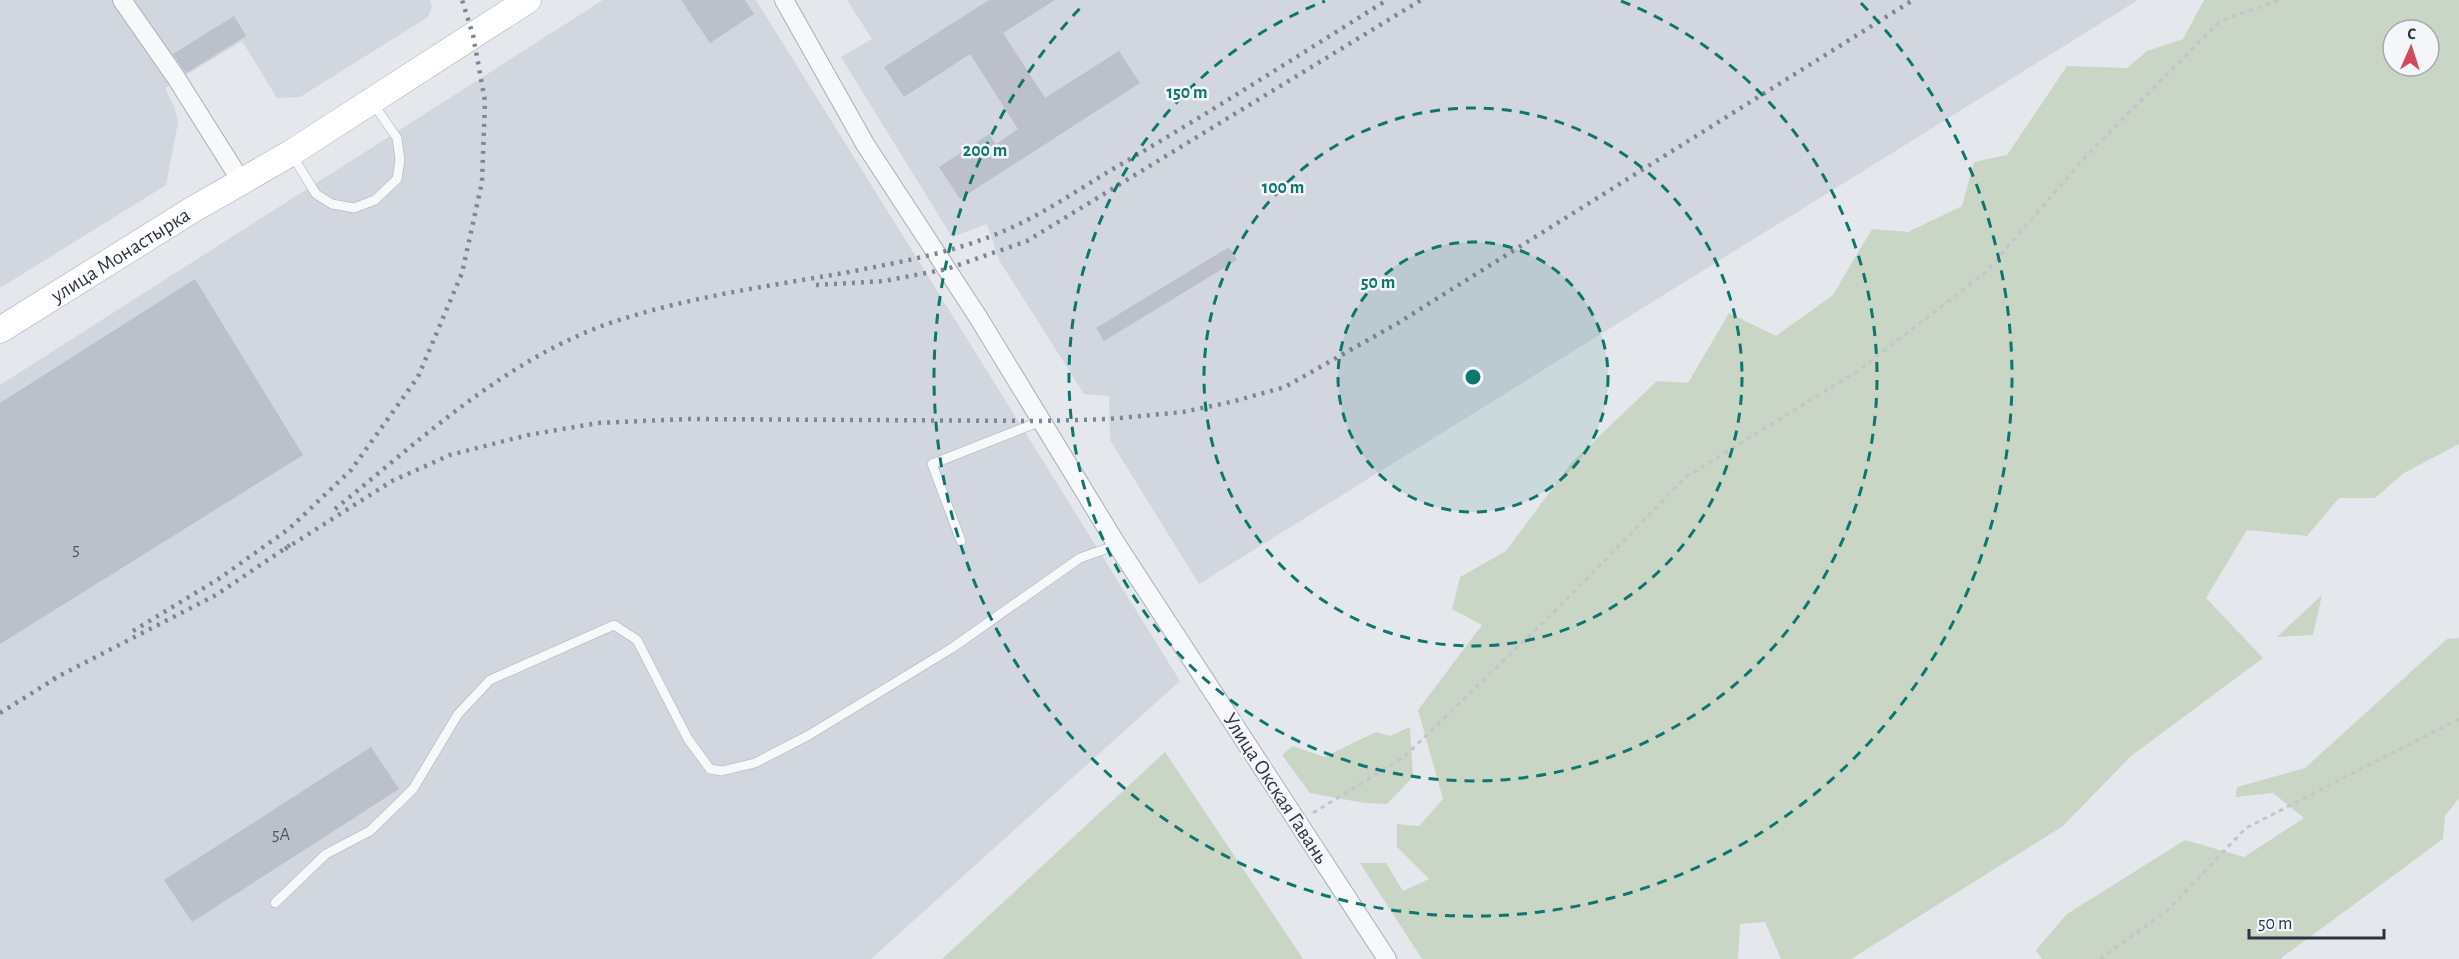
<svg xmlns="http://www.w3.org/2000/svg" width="2459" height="959" font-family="'Alegreya Sans',sans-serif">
<rect width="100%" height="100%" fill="#e4e7ec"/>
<!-- built -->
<g fill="#d2d6de">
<path d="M0,0H430L432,7L428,17L300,97L277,98L242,41L165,88L175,109L178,122L166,185L0,288Z"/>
<path d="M603,0H756L1180,681L871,959H0V385Z"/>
<path d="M847,0H2138L1199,584L1110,440L1109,396L1084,394L999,260L987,224L952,237L841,57L872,39Z"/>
</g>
<!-- green -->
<g fill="#c9d6c5" fill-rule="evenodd">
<path d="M2204,0H2459V444L2404,473L2375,498H2339L2307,536L2247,530L2206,598L2263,658L2131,756L2063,826L1851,959H1781L1765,922L1740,924L1738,959H1422L1360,863H1386L1403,891L1429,879L1397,847V824L1419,826L1443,799L1418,710L1482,625L1452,609L1460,577L1506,551L1572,462L1657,381L1688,383L1729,313L1776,336L1833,295L1872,229L1908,232L1962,206L1974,162L2007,155L2067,66L2127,68L2147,51L2183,39ZM2393,30H2429V66H2393Z"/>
<path d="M2322,595L2313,635L2277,637Z"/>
<path d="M2459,638V798L2445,816L2443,839L2280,959H2042L2036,950L2067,914L2185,840L2244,857L2304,818L2273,793L2236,797L2237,787L2305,768L2447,639Z"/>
<path d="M1410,727L1413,777L1387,804L1364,803L1310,793L1282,755L1293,746L1324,757L1376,732L1390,736Z"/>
<path d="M1165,752L1303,959H942Z"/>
</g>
<!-- building -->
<g fill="#bbc0ca">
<path d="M681,0H745L754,14L710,43Z"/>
<path d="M989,0H1055L1003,33L1045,98L1119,51L1140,83L960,199L939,167L989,134L996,144L1018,129L970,54L904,97L884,67Z"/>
<path d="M234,16L246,36L186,73L173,54Z"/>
<path d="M1229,247L1237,260L1104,341L1096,328Z"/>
<path d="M195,279L303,455L0,644V403Z"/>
<path d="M371,747L399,789L192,922L164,880Z"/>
</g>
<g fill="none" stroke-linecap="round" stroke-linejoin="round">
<defs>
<g id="lane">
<path d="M292,155L316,194L332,204L354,208L375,200L397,179L400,160L397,138L372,102"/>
<path d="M961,541L932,464L1041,421"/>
<path d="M275,903L326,854L370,831L413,789L458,714L490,680L614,625L637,640L688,739L710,769L722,771L755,763L809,735L952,648L1080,558L1117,545"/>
</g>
<g id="street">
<path d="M122,0L175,76L241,181"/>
<path d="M784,0L865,144L978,317L1117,545L1387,959"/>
</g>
<g id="secondary">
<path id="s1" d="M0,330L192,210L291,153L528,0"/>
</g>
</defs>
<!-- lane casing -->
<use href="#lane" stroke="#a9aeb7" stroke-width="10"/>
<!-- street casing -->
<use href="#street" stroke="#a9aeb7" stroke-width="20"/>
<!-- secondary casing -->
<use href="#secondary" stroke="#a9aeb7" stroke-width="27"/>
<!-- path -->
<g stroke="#c2c5cb" stroke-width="3" stroke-dasharray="4.5 4.5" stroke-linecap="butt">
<path d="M1313,813L1404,757L1561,605L1687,476L1858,371L1986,272L2087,155L2220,21L2280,0"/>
<path d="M2100,959L2168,910L2246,828L2459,719"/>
</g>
<!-- lane -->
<use href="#lane" stroke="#f7f8fa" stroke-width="9"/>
<!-- street -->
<use href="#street" stroke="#f7f8fa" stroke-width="18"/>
<!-- secondary -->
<use href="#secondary" stroke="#fff" stroke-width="26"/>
<!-- rail -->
<g stroke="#7d8696" stroke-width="4.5" stroke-dasharray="3 6" stroke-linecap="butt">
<path d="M816,285L884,281L947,269L1027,241L1421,0"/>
<path d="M335,509C419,441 506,359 610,323C687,297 769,286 849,272C906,261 962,251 1015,226C1049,210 1081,188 1113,169C1206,115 1296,57 1387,0"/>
<path d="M285,549L392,481L450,455L528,435L598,423L688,419L1041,421L1109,419L1183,412L1231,402L1285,387L1398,323L1913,0"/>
<path d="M133,631L220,578L290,528L351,470L418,377L462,273L482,182L485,101L473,35L462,0"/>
<path d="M53,679L216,595L290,545"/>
<path d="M0,713L61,675"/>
</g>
</g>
<!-- distance rings -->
<circle cx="1473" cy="377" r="135" fill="#0f766e" fill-opacity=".12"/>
<g fill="none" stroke="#0f766e" stroke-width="3" stroke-dasharray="10 8">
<circle cx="1473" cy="377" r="135"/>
<circle cx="1473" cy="377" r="269"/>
<path d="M1621 1A404 404 0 1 1 1325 1"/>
<path d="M1861 3A539 539 0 1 1 1085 3"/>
</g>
<g text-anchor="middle" stroke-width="5" stroke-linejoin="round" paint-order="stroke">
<!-- number labels -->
<g font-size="18" fill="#4f5766">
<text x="76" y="555">5</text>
<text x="281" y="840">5А</text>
</g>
<!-- street labels -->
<g font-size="21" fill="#2b3445" stroke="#f4f6f9">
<text dy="7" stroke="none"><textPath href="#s1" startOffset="142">улица Монастырка</textPath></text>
<text transform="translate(1276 788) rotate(57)" y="7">Улица Окская Гавань</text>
</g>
</g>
<circle cx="1473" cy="377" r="9" fill="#0f766e" stroke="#f4f6f9" stroke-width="3"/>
<g font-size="18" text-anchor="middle" font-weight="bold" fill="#0f766e" stroke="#f4f6f9" stroke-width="5" stroke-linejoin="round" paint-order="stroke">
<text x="1187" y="98">150 m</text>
<text x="985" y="156">200 m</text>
<text x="1283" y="193">100 m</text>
<text x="1378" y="288">50 m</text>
</g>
<!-- north arrow -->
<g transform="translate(2411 48) rotate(3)"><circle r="28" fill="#f4f6f9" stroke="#a4a8b1" stroke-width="1.5"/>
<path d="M0-4.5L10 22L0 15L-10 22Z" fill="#d1495b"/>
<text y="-9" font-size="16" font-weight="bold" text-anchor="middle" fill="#2b3445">С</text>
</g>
<!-- scale -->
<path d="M2249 929v9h135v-9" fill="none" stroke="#2b3445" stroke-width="3"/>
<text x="2258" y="929" font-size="18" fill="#2b3445" stroke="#f4f6f9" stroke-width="4.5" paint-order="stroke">50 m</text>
</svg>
